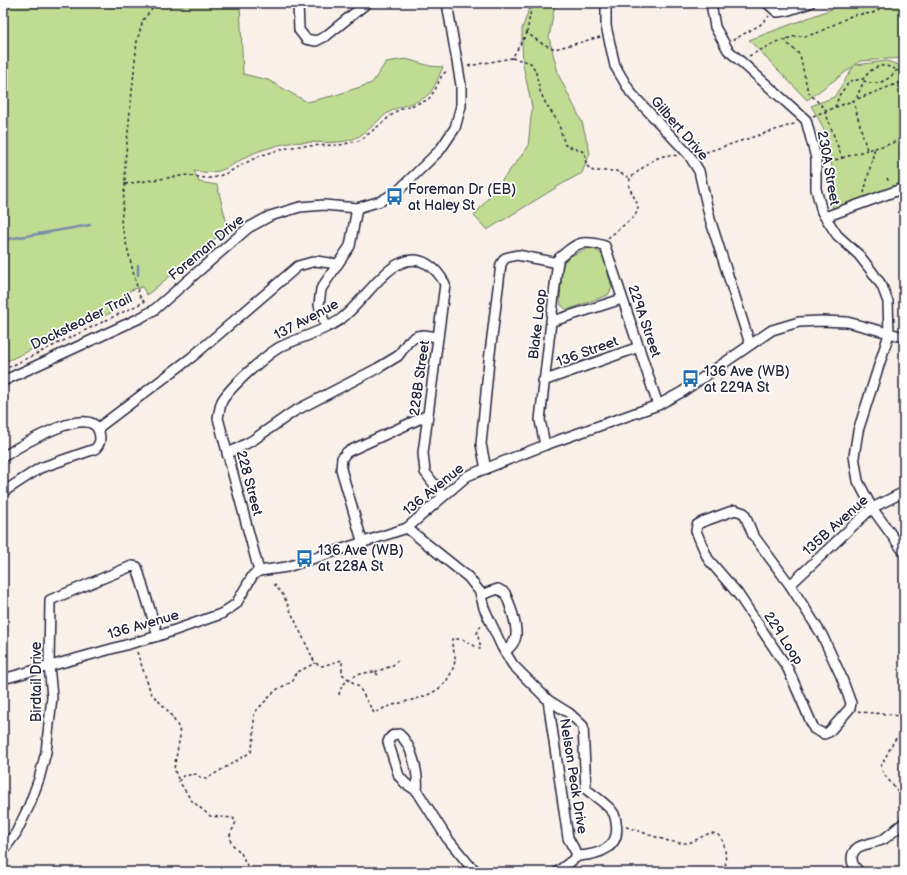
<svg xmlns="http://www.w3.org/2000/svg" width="907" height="875" font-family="'Balsamiq Sans',sans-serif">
<rect width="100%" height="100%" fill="#faf0ea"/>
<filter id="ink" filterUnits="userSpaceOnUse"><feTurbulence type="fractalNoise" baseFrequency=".025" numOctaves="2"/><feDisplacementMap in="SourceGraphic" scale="8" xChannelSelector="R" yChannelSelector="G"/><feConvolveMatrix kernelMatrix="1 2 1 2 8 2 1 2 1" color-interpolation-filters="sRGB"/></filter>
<g filter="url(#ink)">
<!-- green -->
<g fill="#c0db92" stroke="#717e66">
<path d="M3,3H240L243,74L268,80L307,102L336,95L372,83L386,62L406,59L430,66L443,67C439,75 435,88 429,94C420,103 405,104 393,110C375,119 369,136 346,141C324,145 301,139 279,145C270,148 259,150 250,155C228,166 222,176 194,171L199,182L217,185L228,228L147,295L142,287L131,290L121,299V308L3,363Z"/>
<path d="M531,3H555L549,38L559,76L582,122L590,153L582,173L562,184L487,230L474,216L528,147L532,107L523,65L522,43V29Z"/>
<path d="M848,3H904V58L860,61L855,65L887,61L904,67V182L867,197L846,212L832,207C832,165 835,143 811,106L834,97L854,66L807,100L749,40Z"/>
<path d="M589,248L594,249L603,255L612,288L608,295L567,310L561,305L560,301L562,263L568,257Z"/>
</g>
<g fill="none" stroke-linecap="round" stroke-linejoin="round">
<!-- stream -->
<g stroke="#778dad" stroke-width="2.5">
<path d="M3,240L90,225"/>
<path d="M138,265V275"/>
</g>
<defs>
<g id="minor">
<path d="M298,3L299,30L306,39L316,41L326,36L367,3"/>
<path d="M606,3V26L615,66L631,93L689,155L699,171L710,219L750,344"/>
<path d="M711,3L715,27L728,50L806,120L816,158V189L822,212L837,235L859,255L873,273L882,286L888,302L889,334L858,431L854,456L858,481L872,508L904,552"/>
<path d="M767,3L777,12L786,11L810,3"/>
<path d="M825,217L904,188"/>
<path d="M553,321L622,299"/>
<path d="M326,327L319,305L321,289L350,246L357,208"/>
<path d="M3,381L140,318L154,310L248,228L270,216L300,207L324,205L357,208L381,201L399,190L440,150L455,128L461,106V85L447,3"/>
<path d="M543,381L639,347"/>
<path d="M98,428L192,357L298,266L316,261L337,264"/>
<path d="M545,445L540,420L558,259C577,243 580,239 605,246L658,405"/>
<path d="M227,454L253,440L293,412L378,368L398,356L408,342L417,336L424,335L438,337"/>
<path d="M3,457C18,447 91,402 99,432C101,440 100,444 95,449L40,468L3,492"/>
<path d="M486,469L481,444L489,361L501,264L505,258L517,255L558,263"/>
<path d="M735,510L744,513L753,535L790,585L822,635L841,676L851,703L850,708L829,732L824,734L814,729L788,669L738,594L708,559L696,531L697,525L702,522Z"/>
<path d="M407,528L468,577L480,592L484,608L502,647L513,665L548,700L568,838L578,856"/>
<path d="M363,544L341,469L342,458L347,452L428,415"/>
<path d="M259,571L218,418C219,413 220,406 222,401C230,387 266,355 280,347C300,337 323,332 341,319C361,304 381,271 401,263C421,254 437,268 445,284L423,453L425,472L443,496"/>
<path d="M790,585L872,508L904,492"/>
<path d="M481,595L498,589L505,593C510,604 517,624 516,636C515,643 510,647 505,652"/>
<path d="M3,679L158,636L221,614L236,604L253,575L259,571L287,567L407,528L467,476L545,445L658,405L682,392L772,330L799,322L820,321L847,322L904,337"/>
<path d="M548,700L569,713L583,726L586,789C595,797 608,804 614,814C615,817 616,821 616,823C621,848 598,855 578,856"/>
<path d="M417,791C419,775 412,744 399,734C393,734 390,736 388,742L399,776L405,783L417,791L447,838L470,866L478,872"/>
<path d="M3,851L16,833L29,806L39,779L46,752L52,697L49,665L50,600L132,566L137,567L158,636"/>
<path d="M557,872L578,856"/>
<path d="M860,872C856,869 852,865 852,859C852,842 873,845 884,839C891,834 897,828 904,823"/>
</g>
</defs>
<!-- minor casing -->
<use href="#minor" stroke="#22223b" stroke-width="12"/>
<!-- path -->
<g stroke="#22223b" stroke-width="1.5" stroke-dasharray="3 3" stroke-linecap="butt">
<path d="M527,33L532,3"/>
<path d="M785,39L786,42L800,55L808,92L827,111"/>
<path d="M733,40L760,25L769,16"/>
<path d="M749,56L776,42L796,36H806L817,33L853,15L873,13L889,3"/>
<path d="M512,58L529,62L532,64L536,73L540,91L546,104L558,122L565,145L582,151L585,154L586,165L593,171H616L630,178"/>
<path d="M468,66L512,58L527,33L541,43L555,49L600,37"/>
<path d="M858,98L857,96L864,81C878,87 888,80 897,70"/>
<path d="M853,100L867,150L890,144L904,137"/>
<path d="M835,107L840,94L850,81L863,79C878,61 884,64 904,73"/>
<path d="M825,111L842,158L828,162"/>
<path d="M813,116L904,81"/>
<path d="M700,154L797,123"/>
<path d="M842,158L867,150"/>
<path d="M887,178L889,183"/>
<path d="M125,184L187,175L205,178H213L225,174L257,157L281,149L300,146L340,145L361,140L398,110L428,100L435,90L442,75L448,70"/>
<path d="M864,193L875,147"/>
<path d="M608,238L635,216L638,208L637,203L629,187L630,178C643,168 659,151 677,156"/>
<path d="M3,370L144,302L139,295L121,223L125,184V162L137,41L143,20L157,3"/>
<path d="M274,584L283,595L315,663L322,666L342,660V674L359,687L374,713C406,695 445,705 455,661C456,653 451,647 452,639H462L480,649V644L477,633L481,625"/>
<path d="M137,652L151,693L169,712L179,728L180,736L174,769L179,781"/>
<path d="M375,672L392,666L398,660"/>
<path d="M339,695C341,679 360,672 375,672L378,675"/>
<path d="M858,711C867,714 900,713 904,719"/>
<path d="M904,729L894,741L881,766L883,773L904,799"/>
<path d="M626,827C641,831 668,843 682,843C693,844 699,837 708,834C728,828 726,861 725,872"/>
<path d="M250,872L241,853L231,843L230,835L236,822L233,818L210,816L191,800L179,781L183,776L196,774L201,778L206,779L251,752L254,737V713L276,690L293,681L296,673L315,663"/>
</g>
<!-- minor -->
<use href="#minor" stroke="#fff" stroke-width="9"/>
</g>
</g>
<!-- icons -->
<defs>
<symbol id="bus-bare" viewBox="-9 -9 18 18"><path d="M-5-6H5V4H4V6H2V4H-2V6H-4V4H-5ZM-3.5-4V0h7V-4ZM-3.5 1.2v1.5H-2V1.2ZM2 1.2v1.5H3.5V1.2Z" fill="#1f6fb2" stroke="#fff" stroke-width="2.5" paint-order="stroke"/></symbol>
</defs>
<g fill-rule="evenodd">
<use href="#bus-bare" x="382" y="184" width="25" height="25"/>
<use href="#bus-bare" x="678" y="366" width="25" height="25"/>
<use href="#bus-bare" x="292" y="546" width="25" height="25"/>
</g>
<g text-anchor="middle" stroke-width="3.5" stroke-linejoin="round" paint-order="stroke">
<!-- street labels -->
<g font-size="14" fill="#22223b" stroke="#fff">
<text transform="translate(680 128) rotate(49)" y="5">Gilbert Drive</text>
<text transform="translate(829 168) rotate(80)" y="5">230A Street</text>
<text transform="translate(206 247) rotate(-40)" y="5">Foreman Drive</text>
<text transform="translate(306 319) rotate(-28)" y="5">137 Avenue</text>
<text transform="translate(81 321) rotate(-26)" y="5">Docksteader Trail</text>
<text transform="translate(645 321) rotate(71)" y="5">229A Street</text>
<text transform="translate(537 324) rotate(-83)" y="5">Blake Loop</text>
<text transform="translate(587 351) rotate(-20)" y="5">136 Street</text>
<text transform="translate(419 378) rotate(-82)" y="5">228B Street</text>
<text transform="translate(250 483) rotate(75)" y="5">228 Street</text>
<text transform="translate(433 489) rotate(-39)" y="5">136 Avenue</text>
<text transform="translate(835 525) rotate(-42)" y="5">135B Avenue</text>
<text transform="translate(143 624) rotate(-16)" y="5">136 Avenue</text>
<text transform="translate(784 638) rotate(57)" y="5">229 Loop</text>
<text transform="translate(36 682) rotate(-90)" y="5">Birdtail Drive</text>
<text transform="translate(574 776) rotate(81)" y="5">Nelson Peak Drive</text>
</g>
<!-- poi labels -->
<g font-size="14" fill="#22223b" stroke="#fff" text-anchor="start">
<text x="408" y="194">Foreman Dr (EB)<tspan x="408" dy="16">at Haley St</tspan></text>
<text x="704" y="376">136 Ave (WB)<tspan x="704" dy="16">at 229A St</tspan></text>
<text x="318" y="555">136 Ave (WB)<tspan x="318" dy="16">at 228A St</tspan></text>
</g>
</g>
<!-- margin -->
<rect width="907" height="875" fill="none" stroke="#fff" stroke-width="16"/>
<rect x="8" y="8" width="891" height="859" fill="none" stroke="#22223b" stroke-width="1.5" filter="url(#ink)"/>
</svg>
